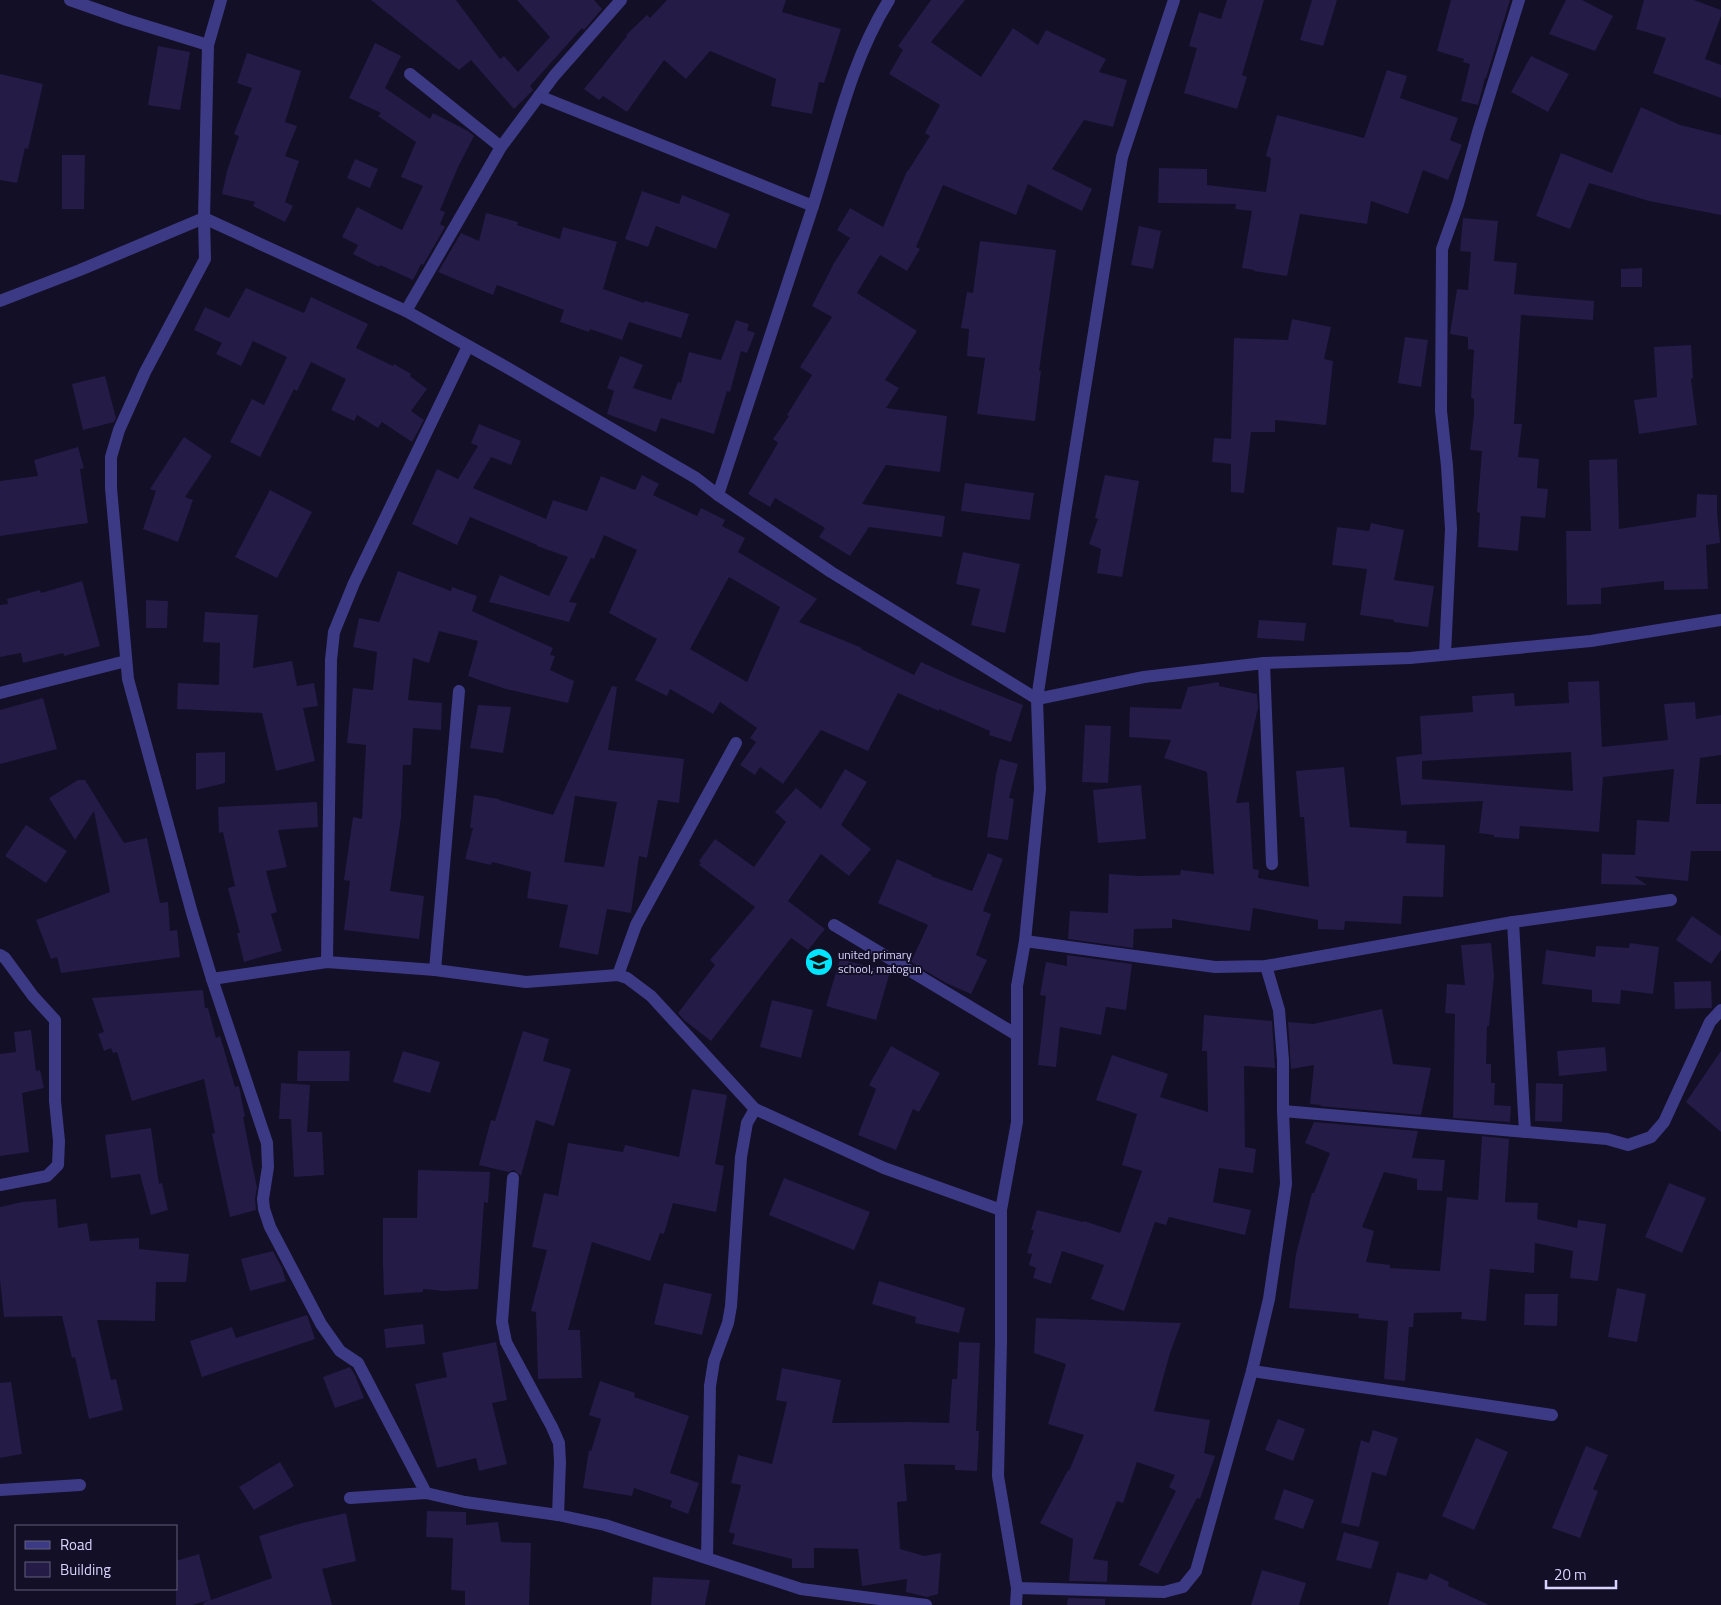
<svg xmlns="http://www.w3.org/2000/svg" width="1721" height="1605" font-family="'Titillium Web',sans-serif">
<rect width="100%" height="100%" fill="#130f26"/>
<!-- building -->
<g fill="#241b47" fill-rule="evenodd">
<path d="M371,0H456L500,59L504,56L518,72L550,37L517,0H594L602,9L584,30L582,28L530,86L533,90L514,109L471,60L459,70Z"/>
<path d="M667,0H786L782,12L841,29L824,83L819,82L812,114L771,106L776,79L710,51L686,79L664,60L627,112L603,96L599,100L584,89L627,36L626,35L647,15L650,18Z"/>
<path d="M931,0H965L931,42L981,77L1013,28L1038,45L1046,30L1106,59L1099,72L1127,80L1113,127L1084,120L1052,169L1092,189L1082,211L1028,184L1016,215L943,185L916,247L920,249L907,271L880,255L857,293L917,331L885,380L899,388L886,408L947,416L940,472L886,465L862,504L945,516L942,537L869,527L850,556L819,537L825,528L775,498L770,507L748,494L778,443L773,439L789,416L787,415L812,375L800,367L832,317L812,306L834,263L850,238L837,230L850,208L883,227L907,171H908L930,136L925,133L940,105L889,74L903,50L898,46Z"/>
<path d="M1227,0H1264L1242,75L1247,77L1237,109L1184,93L1197,48L1189,46L1199,12L1221,19Z"/>
<path d="M1312,0H1337L1323,46L1300,40Z"/>
<path d="M1451,0H1510L1486,78H1485L1478,105L1461,101L1470,64L1463,62L1464,59L1437,51Z"/>
<path d="M1566,0H1582L1613,16L1595,51L1549,34Z"/>
<path d="M1644,0H1694L1721,10V16L1705,59L1721,65V98L1653,73L1666,38L1636,29Z"/>
<path d="M375,43L401,56L385,88L430,119L433,113L468,131L474,136L458,167L440,210L445,212L440,224L445,227L423,265L421,264L413,280L380,265L379,267L353,254L358,245L342,237L357,207L402,230L423,186L401,177L416,142L378,116L381,113L349,98Z"/>
<path d="M158,46L190,52L180,110L148,105Z"/>
<path d="M247,53L301,71L285,122L297,126L285,156L299,161L285,202L293,206L285,222L253,206L255,202L222,194L227,171L239,136L234,134L252,88L237,83Z"/>
<path d="M1531,56L1569,74L1548,112L1511,92Z"/>
<path d="M1387,70L1407,76L1400,98L1458,118L1450,140L1462,145L1448,180L1423,170L1408,214L1371,201L1367,224L1300,214L1287,276L1254,271V270L1242,268L1252,211L1235,209L1236,204L1158,203L1159,168L1207,169V185L1266,192L1271,158L1266,156L1277,115L1364,138Z"/>
<path d="M0,74L43,84L28,149L25,148L17,183L0,180Z"/>
<path d="M1641,107L1680,125L1721,135V215L1649,201L1589,183L1570,229L1536,216L1561,153L1612,173Z"/>
<path d="M62,155H85L84,209H62Z"/>
<path d="M355,159L378,169L370,188L347,178Z"/>
<path d="M642,191L679,204L682,195L730,214L716,249L656,226L648,247L625,239Z"/>
<path d="M486,213L518,222L517,225L560,239L563,227L617,242L603,289L644,303L645,301L689,314L681,338L629,322L622,340L590,329L589,332L560,322L564,310L497,285L493,295L438,272L461,233L479,241Z"/>
<path d="M1463,218L1498,221L1494,261L1517,263L1514,294L1594,301L1593,320L1521,315L1514,424H1522L1518,457L1539,459L1537,488L1548,489L1545,518L1521,516L1518,551L1478,547L1480,513L1477,512L1482,451L1470,450L1474,414V399L1471,398L1474,350L1468,349V337L1450,334L1457,289L1468,290L1471,252L1460,251Z"/>
<path d="M1139,226L1161,231L1153,269L1131,265Z"/>
<path d="M980,241L1056,250L1039,371H1041L1035,421L977,414L985,358L967,356L969,329L961,328L967,292L973,293Z"/>
<path d="M1642,268V287H1621V269Z"/>
<path d="M246,288L304,313L311,297L368,324L356,348L393,366L394,364L411,374L410,376L427,389L411,411L424,420L412,442L382,422L378,428L357,415L354,421L331,410L346,379L311,362L297,391L294,389L260,457L230,442L252,399L264,405L287,357L253,341L241,366L216,354L222,343L194,330L205,307L229,318Z"/>
<path d="M1292,319L1331,327L1324,359L1333,361L1326,425L1275,420V432H1251L1244,493L1231,492V464L1212,462L1214,438L1231,439L1234,338L1288,340Z"/>
<path d="M736,320L749,324L747,330L755,333L747,353L741,351L730,392L727,391L714,434L661,418L656,432L607,414L614,391L607,388L620,356L643,365L633,388L671,400L678,382L681,383L689,352L721,360Z"/>
<path d="M1405,337L1428,340L1421,387L1398,383Z"/>
<path d="M1691,345L1693,378L1691,379L1697,425L1639,434L1634,400L1657,397L1654,347Z"/>
<path d="M105,376L116,418L114,422L83,430L72,384Z"/>
<path d="M479,424L521,441L511,465L491,457L473,488L546,519L553,500L587,511L601,476L635,490L642,475L659,484L653,495L697,516L701,508L725,520L722,526L745,538L738,552L817,599L799,622L862,648L861,649L914,675L921,662L956,678L1023,705L1011,742L989,735L990,731L939,709V711L898,693L868,751L821,730L783,784L760,767L755,775L740,765L756,742L750,738L757,728L720,702L713,714L670,689L667,696L635,680L657,639L609,613L637,550L604,535L594,559L591,558L569,602L577,603L569,622L489,602L500,575L549,596L568,557L537,546V545L470,517L457,545L412,524L437,469L458,479L478,446L471,443ZM729,577L780,607L747,682L690,649Z"/>
<path d="M184,437L212,456L185,497L193,500L178,542L143,529L156,491L150,489Z"/>
<path d="M78,447L84,468L80,469L88,523L0,536V481L38,476L34,460Z"/>
<path d="M1617,459L1619,529L1696,517L1697,494L1717,495V512L1720,543L1706,545L1708,589L1664,590V581L1601,588V604L1567,605L1566,531H1591L1589,460Z"/>
<path d="M1105,475L1139,481L1122,577L1097,573L1101,549L1089,544L1098,519L1095,518Z"/>
<path d="M965,483L1034,493L1030,520L961,511Z"/>
<path d="M270,490L312,512L277,578L235,557Z"/>
<path d="M1371,523L1404,530L1394,580L1434,586L1428,627L1394,622V620L1360,615L1367,569L1332,565L1337,527L1369,531Z"/>
<path d="M963,552L1020,564L1005,633L971,625L980,589L956,584Z"/>
<path d="M398,571L451,591L452,587L477,596L472,611L553,648L550,655L555,656L550,670L574,681L568,703L506,689L482,681L468,676L478,641L439,631L429,663L413,658L408,700L442,703L441,730L413,728L411,765H403L401,818L390,891L424,896L419,939L344,930L350,881L344,880L353,817L362,819L366,745L347,743L353,688L373,690L377,652L353,647L359,618L379,622Z"/>
<path d="M82,581L100,646L64,656L63,653L23,663L21,653L0,657V605L8,604L7,599L40,590L41,593Z"/>
<path d="M146,600L168,601L167,628H146Z"/>
<path d="M205,612L258,615L253,668L292,661L297,686L314,683L318,706L303,708L315,761L276,771L262,713L177,709L178,683L219,685L220,643L203,642Z"/>
<path d="M1259,620L1306,623L1304,641L1257,638Z"/>
<path d="M1599,681L1602,747L1668,740L1664,704L1695,702L1696,719L1721,715V755L1700,758L1696,804H1721V851H1691L1688,881L1634,876L1647,885L1601,884L1602,853L1604,854L1635,855L1637,820L1669,822L1674,769L1603,777L1599,832L1520,826L1519,839L1494,837V835L1479,833L1483,801L1401,805L1396,757L1422,754L1420,716L1473,712L1472,696L1514,693L1515,706L1569,703L1568,682ZM1571,752L1573,791L1422,779V754V761Z"/>
<path d="M1219,682V686L1257,694L1258,708L1236,803L1249,802L1253,869L1259,870L1258,878L1309,887L1304,817H1300L1296,771L1344,767L1350,827L1407,831L1406,843L1445,845L1443,897L1403,896L1401,924L1345,921L1344,930L1318,929V920L1253,908L1250,931L1172,919V928L1134,929L1133,948L1068,939L1070,911L1108,913L1109,874L1139,876L1180,875L1181,870L1214,874L1207,772L1164,758L1171,740L1129,737L1130,707L1181,709L1188,687Z"/>
<path d="M612,686L617,687L608,750L684,759L679,803L658,800L647,858L639,856L631,913L607,909L598,955L559,947L568,905L527,898L531,872L492,862L491,865L465,859L473,828H470L474,795L499,799V800L553,815ZM575,796L617,802L604,867L564,862Z"/>
<path d="M43,698L57,749L0,764V710Z"/>
<path d="M478,705L511,707L503,753L470,748Z"/>
<path d="M1085,725L1111,726L1108,783L1082,782Z"/>
<path d="M225,752V783L196,790V753Z"/>
<path d="M1000,759L1018,764L1009,798L1014,799L1008,840L987,837L996,774Z"/>
<path d="M845,769L867,782L841,825L871,849L849,876L821,854L788,901L825,929L808,950L791,938L711,1041L684,1020L678,1013L715,965L710,960L755,907L699,865L701,863L699,861L715,839L754,867L786,822L775,812L796,788L821,809Z"/>
<path d="M78,780H85L124,843L147,838L160,903L168,902L170,931L177,930L180,957L61,973L57,957L51,959L36,920L110,892L94,811L75,840L49,798Z"/>
<path d="M1141,785L1146,839L1098,843L1093,790Z"/>
<path d="M317,802L318,827L278,830L287,867L266,871L277,912L271,914L282,951L244,962L237,933H240L228,888L235,886L223,832L219,833L218,807Z"/>
<path d="M26,825L67,851L46,883L5,856Z"/>
<path d="M988,853L1003,859L983,911L991,914L976,955L987,960L971,994L946,983L911,962L928,925L878,903L897,859L932,875L931,876L972,891Z"/>
<path d="M1692,916L1721,936V950L1711,964L1676,940Z"/>
<path d="M1491,943L1494,976L1489,1026H1487L1486,1064H1491V1083H1495L1494,1105L1511,1106L1510,1122L1453,1118L1455,1014L1445,1013L1447,984L1465,985L1461,945Z"/>
<path d="M1630,943L1659,947L1653,994L1621,990L1620,1004L1592,1002V990L1542,984L1546,950L1595,957L1596,946L1629,948Z"/>
<path d="M1067,955L1132,964L1126,1010L1106,1007L1101,1035L1060,1027L1056,1067L1038,1065L1046,996L1040,995L1046,962L1067,966Z"/>
<path d="M840,959L890,972L876,1020L826,1006Z"/>
<path d="M1711,981L1712,1008L1675,1009L1674,982Z"/>
<path d="M203,990L205,1008H208L216,1038L220,1036L235,1087L239,1086L245,1117H243L257,1188L255,1198L256,1210L230,1217L212,1134L215,1133L204,1079L132,1101L117,1052L113,1053L111,1048L104,1051L98,1034L104,1032L92,998Z"/>
<path d="M772,1000L813,1010L801,1058L760,1047Z"/>
<path d="M1382,1009L1393,1064L1431,1068L1421,1115L1320,1106L1321,1105L1310,1104L1314,1065L1291,1069L1288,1022L1313,1024Z"/>
<path d="M1204,1015L1272,1021L1275,1068L1244,1066L1245,1147L1256,1149L1253,1173L1219,1168L1213,1202L1251,1210L1245,1235L1169,1217L1166,1225L1155,1222L1124,1311L1091,1299L1104,1265L1062,1251L1051,1284L1033,1278L1036,1268L1029,1265L1032,1254L1027,1253L1034,1230H1031L1037,1210L1083,1222L1084,1221L1120,1233L1142,1171L1122,1165L1137,1114L1096,1100L1112,1055L1168,1074L1160,1097L1208,1112L1207,1051H1202Z"/>
<path d="M31,1030L36,1071L40,1070L44,1088L22,1093L29,1152L0,1156V1054L16,1052L14,1032Z"/>
<path d="M523,1031L549,1039L543,1061L571,1069L554,1126L536,1120L521,1176L514,1170L508,1172L479,1165L491,1120L495,1121Z"/>
<path d="M891,1046L940,1073L919,1112L913,1109L896,1150L858,1135L876,1089L869,1085Z"/>
<path d="M1605,1047L1607,1071L1559,1076L1557,1051Z"/>
<path d="M298,1051H350L349,1081H297Z"/>
<path d="M403,1051L440,1062L430,1093L393,1082Z"/>
<path d="M1721,1051V1132L1686,1102Z"/>
<path d="M281,1083L310,1085L307,1132H322L324,1175L294,1177L291,1119H279Z"/>
<path d="M1536,1083L1563,1084L1562,1122L1535,1121Z"/>
<path d="M692,1089L727,1095L715,1164L724,1166L716,1212L673,1203L664,1234L660,1233L650,1261L592,1242L568,1330H580L582,1378L538,1379L536,1312L531,1311L547,1250L532,1247L544,1193L558,1196L568,1143L623,1152L625,1145L679,1157Z"/>
<path d="M1314,1122L1418,1131L1412,1158L1445,1160L1442,1191L1417,1190V1179L1384,1172L1362,1227L1374,1231L1366,1262L1390,1265V1268L1440,1271L1447,1197L1478,1200L1482,1136L1509,1139L1505,1202L1538,1203L1537,1219L1577,1228L1578,1220L1606,1224L1598,1281L1570,1278L1573,1251L1535,1243L1534,1273L1490,1269L1486,1321L1461,1319L1462,1312L1414,1313L1413,1327H1409L1405,1381L1384,1379L1388,1321L1358,1318L1359,1314L1289,1308L1296,1254L1312,1193H1314L1330,1153L1305,1143Z"/>
<path d="M151,1128L159,1184L162,1183L168,1210L151,1215L140,1174L111,1178L105,1135Z"/>
<path d="M418,1170L490,1172L488,1203L484,1202L478,1289L444,1291L423,1289V1292L384,1295L383,1266V1218H417Z"/>
<path d="M784,1178L870,1212L854,1250L769,1215Z"/>
<path d="M1669,1183L1706,1198L1682,1253L1645,1237Z"/>
<path d="M56,1199L58,1228L87,1223L90,1241L139,1238V1249L189,1254L186,1282H156L155,1321L97,1320L111,1380L116,1379L123,1410L89,1419L75,1357L72,1358L62,1316L4,1317L0,1280V1207L22,1202Z"/>
<path d="M273,1251L282,1268L286,1281L250,1291L241,1259Z"/>
<path d="M879,1281L965,1308L959,1333L915,1323L916,1317L872,1304Z"/>
<path d="M664,1283L712,1294L702,1335L654,1324Z"/>
<path d="M1617,1288L1646,1294L1637,1342L1608,1337Z"/>
<path d="M1525,1294H1558L1557,1326L1524,1325Z"/>
<path d="M307,1315L315,1339L202,1377L190,1341L232,1327L236,1338Z"/>
<path d="M1036,1318L1181,1323L1170,1353L1154,1411L1210,1420L1204,1453L1215,1456L1200,1499L1197,1498L1158,1574L1139,1565L1176,1491L1169,1487L1175,1475L1137,1462L1123,1503L1117,1501L1093,1559L1108,1561L1107,1582L1069,1581L1073,1539L1040,1523L1068,1470L1069,1471L1084,1435L1048,1424L1066,1364L1034,1353Z"/>
<path d="M423,1324L425,1344L386,1348L384,1329Z"/>
<path d="M496,1342L507,1400L492,1403L507,1464L479,1471L476,1458L437,1468L415,1384L447,1377L442,1353Z"/>
<path d="M959,1342L980,1343L976,1431H979L977,1471L955,1470V1465L904,1464L907,1501L897,1502L900,1549L924,1556L941,1553L938,1594L927,1597L906,1592L907,1579L862,1586L858,1549L814,1548V1568H792V1559L732,1544L735,1534L729,1532L741,1485L731,1483L738,1455L772,1464L787,1402L776,1400L782,1368L841,1380L832,1423L909,1422L949,1423L952,1379H957Z"/>
<path d="M350,1367L355,1375L364,1398L335,1408L323,1377Z"/>
<path d="M600,1381L635,1393L634,1397L689,1416L670,1473L699,1483L688,1514L670,1507L672,1501L634,1488L632,1496L583,1488L589,1450L591,1451L601,1419L589,1415Z"/>
<path d="M11,1382L22,1454L0,1458V1383Z"/>
<path d="M1278,1419L1305,1429L1293,1461L1265,1450Z"/>
<path d="M1373,1430L1398,1438L1386,1476L1372,1472L1359,1527L1341,1523L1361,1440L1369,1443Z"/>
<path d="M1476,1438L1508,1452L1474,1530L1442,1516Z"/>
<path d="M1586,1446L1608,1455L1593,1489L1598,1491L1580,1538L1552,1528Z"/>
<path d="M280,1462L294,1486L254,1510L239,1487Z"/>
<path d="M1284,1489L1314,1500L1303,1529L1274,1519Z"/>
<path d="M427,1511L466,1512V1525L498,1522L501,1542L531,1543L529,1605H465V1591L451,1590L453,1538L426,1537Z"/>
<path d="M346,1513L356,1561L322,1569L332,1605H204L203,1603L209,1600L192,1605H176V1561L199,1554L211,1600L272,1578L259,1536L302,1523Z"/>
<path d="M1344,1532L1379,1542L1371,1569L1336,1560Z"/>
<path d="M1262,1570L1306,1583L1299,1605H1251Z"/>
<path d="M1397,1572L1427,1580L1430,1573L1449,1582L1448,1586L1489,1605H1388Z"/>
<path d="M653,1577L710,1580L705,1605H651Z"/>
<path d="M1068,1598L1105,1599V1605H1067Z"/>
</g>
<g fill="none" stroke-linecap="round" stroke-linejoin="round">
<!-- minor -->
<g stroke="#3d3a85" stroke-width="12">
<path d="M70,0L127,20L208,45"/>
<path d="M221,0L208,45L204,218L205,259L145,372L119,430L111,457V488L128,679L192,913L212,979L267,1143L268,1167L263,1199L264,1209L270,1227L321,1324L340,1351L358,1363L426,1493"/>
<path d="M410,74L501,147"/>
<path d="M539,96L813,206"/>
<path d="M0,301L80,270L204,218L406,311L506,367L696,478L718,495L831,572L1037,699L1144,677L1264,663L1410,658L1591,641L1721,620"/>
<path d="M406,311L501,147L554,76L621,0"/>
<path d="M718,495C750,399 782,303 813,206C835,137 850,62 889,0"/>
<path d="M1445,654L1451,529L1447,466L1441,411L1442,249L1458,204L1478,132L1519,0"/>
<path d="M1264,663L1272,864"/>
<path d="M0,693L126,661"/>
<path d="M1513,922L1525,1132"/>
<path d="M834,925L1017,1035"/>
<path d="M1025,941L1215,967L1266,966L1513,922L1671,900"/>
<path d="M0,955L5,958L33,996L55,1020V1101L59,1141L58,1165L47,1176L0,1185"/>
<path d="M327,962L331,660L334,632L354,583L468,346"/>
<path d="M435,970L459,691"/>
<path d="M618,975L636,925L736,743"/>
<path d="M212,979L327,962L435,970L526,982L618,975L627,978L651,996L755,1109L884,1168L1001,1210"/>
<path d="M1283,1111L1607,1139L1628,1145L1651,1137L1664,1122L1710,1022L1721,1010"/>
<path d="M513,1178L502,1322L506,1342L552,1427L559,1443L560,1462L558,1515"/>
<path d="M1252,1371L1552,1415"/>
<path d="M0,1490L80,1485"/>
<path d="M350,1498L426,1493L465,1502L558,1515L605,1525L801,1589L926,1605"/>
<path d="M707,1558L710,1386L714,1361L728,1323L731,1306L741,1157L747,1123L755,1109"/>
<path d="M1017,1588L1164,1592L1183,1587L1196,1571L1252,1371L1269,1299L1286,1184L1283,1111V1060L1279,1010L1266,966"/>
<path d="M1016,1605L1017,1588L998,1476L1001,1342V1210L1017,1122V986L1025,941L1040,789L1037,699L1066,507L1122,157L1174,0"/>
</g>
</g>
<!-- icons -->
<defs>
<symbol id="school-disc" viewBox="-11 -11 22 22"><circle r="9.5" fill="#00e5ff" stroke="#130f26"/><path d="M0-5L7-2L0 1L-7-2ZM-4 1L0 2.5L4 1V4Q0 6-4 4Z" fill="#111"/></symbol>
</defs>
<g fill-rule="evenodd">
<use href="#school-disc" x="803" y="946" width="32" height="32"/>
</g>
<g text-anchor="middle" stroke-width="4" stroke-linejoin="round" paint-order="stroke">
<!-- poi labels -->
<g font-size="12" fill="#d9d4ff" stroke="#130f26" text-anchor="start">
<text x="838" y="959">united primary<tspan x="838" dy="14">school, matogun</tspan></text>
</g>
</g>
<!-- legend -->
<rect x="15" y="1525" width="162" height="65" fill="#130f26" stroke="#625e7d"/>
<rect x="25" y="1541" width="25" height="8" fill="#3d3a85" stroke="#625e7d"/>
<text x="60" y="1550" font-size="15" fill="#d9d4ff">Road</text>
<rect x="25" y="1562" width="25" height="15" fill="#241b47" stroke="#625e7d"/>
<text x="60" y="1575" font-size="15" fill="#d9d4ff">Building</text>
<!-- scale -->
<path d="M1546 1580v8h70v-8" fill="none" stroke="#d9d4ff" stroke-width="2.5"/>
<text x="1554" y="1580" font-size="15" fill="#d9d4ff" stroke="#130f26" stroke-width="4" paint-order="stroke">20 m</text>
</svg>
